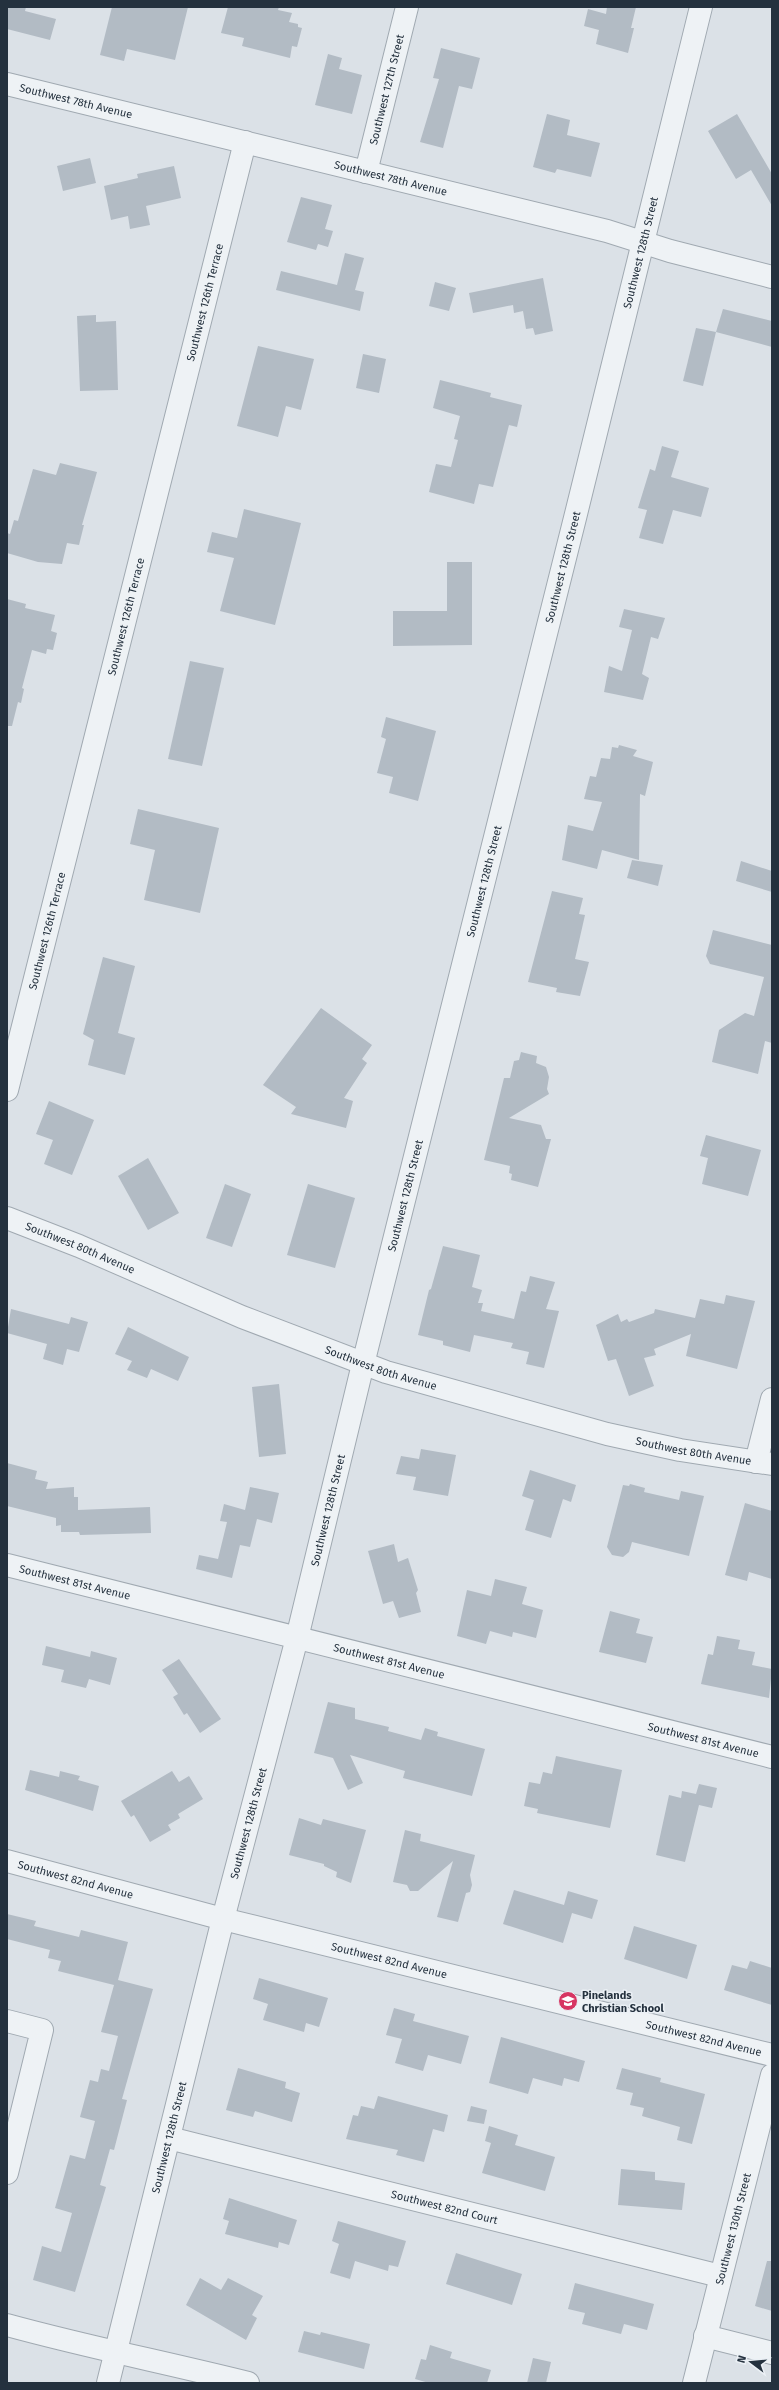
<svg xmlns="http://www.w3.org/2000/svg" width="779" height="2390" font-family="'Fira Sans',sans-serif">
<rect width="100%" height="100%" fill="#dbe1e7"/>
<!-- building -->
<g fill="#b2bbc4">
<path d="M7,7H26L25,11L56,19L50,40L7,29Z"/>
<path d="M112,7H188L175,60L127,49L124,61L100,55Z"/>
<path d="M228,7H279L278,10L292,13L289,22L298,24V27L302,28L297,47L292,46L290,58L242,46L244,38L221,33Z"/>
<path d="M607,7H636L631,28H634L628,53L596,44L599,30L584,26L588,9L606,14Z"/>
<path d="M441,48L480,58L472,89L459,86L443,148L420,142L439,79L433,78Z"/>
<path d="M328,54L342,58L339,69L362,75L352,114L315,105Z"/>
<path d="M547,114L570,120L567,135L600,143L591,177L557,169L555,173L533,167Z"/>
<path d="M737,114L772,174V206L751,170L736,179L708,131Z"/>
<path d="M90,158L96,183L63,191L57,166Z"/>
<path d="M174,166L181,198L146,206L150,225L130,229L128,216L111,220L104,186L138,178L137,174Z"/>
<path d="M301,197L332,205L325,229L333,231L328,247L318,244L316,250L287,242Z"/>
<path d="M345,253L364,258L355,290L364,292L360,311L276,290L281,271L337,285Z"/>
<path d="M543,278L553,331L535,335L533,328L526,329L523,311L514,313L513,305L473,313L469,293Z"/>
<path d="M435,282L456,288L449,311L429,306Z"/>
<path d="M723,309L772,321V347L716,332Z"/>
<path d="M96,315V322L116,321L118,390L80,391L77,316Z"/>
<path d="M696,328L716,332L703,386L683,381Z"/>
<path d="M258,346L314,359L301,410L286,406L278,437L237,426Z"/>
<path d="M363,354L386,359L379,393L356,388Z"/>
<path d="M440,380L491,393L490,397L522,405L517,427L509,425L493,487L479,484L474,504L429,492L436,464L451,467L458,440L454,439L460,416L433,408Z"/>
<path d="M662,446L679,451L671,477L709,488L701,517L673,510L663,544L639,538L647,510L638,508L650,469L655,471Z"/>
<path d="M60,463L97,472L82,525H84L79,545L67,543L62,564L38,562L7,553V533L10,534L14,520L18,521L33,469L56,475Z"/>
<path d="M244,509L301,523L275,625L220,611L234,558L207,552L212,532L237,538Z"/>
<path d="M447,562H472V645L393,646V611H447Z"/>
<path d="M7,599L26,604L25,608L55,615L51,631L57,633L53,650L47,649L46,654L32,650L22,688L24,689L21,703L18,702L12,726H7Z"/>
<path d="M624,609L665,618L658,639L651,637L642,674L649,678L643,700L604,692L609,666L622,671L632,630L619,627Z"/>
<path d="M190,661L224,668L202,766L168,759Z"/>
<path d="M386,717L436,731L418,801L389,793L393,777L377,773L386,739L381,737Z"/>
<path d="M619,745L637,750L633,756L653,762L645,796L640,794L639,860L602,850L597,869L562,860L568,825L593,831L602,802L584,799L590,776L596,777L601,758L610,759L612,747L618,748Z"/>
<path d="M138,809L219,828L200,913L144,900L155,850L130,844Z"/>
<path d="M632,860L663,865L658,886L627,878Z"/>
<path d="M741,861L772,871V892L736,881Z"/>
<path d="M552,891L583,898L579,914L585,915L575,959L589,962L580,996L556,992L557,988L528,982Z"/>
<path d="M713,930L772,945V1043L765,1041L758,1074L712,1062L719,1030L745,1013L754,1016L764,977L710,964L706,956Z"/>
<path d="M103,957L135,966L118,1033L135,1038L125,1075L88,1065L94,1040L83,1034Z"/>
<path d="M321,1008L372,1045L362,1059L367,1063L344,1098L353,1101L346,1128L291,1114L296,1107L263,1085Z"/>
<path d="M521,1052L537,1056L536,1063L546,1067L549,1077L547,1089L549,1094L509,1118L541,1125L546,1139H551L538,1187L511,1180L512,1174L509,1173L510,1166L484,1160L504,1078H510L514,1061L519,1060Z"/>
<path d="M49,1101L94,1120L72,1175L44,1164L53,1140L36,1134Z"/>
<path d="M706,1135L761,1150L748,1196L702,1184L708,1158L700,1156Z"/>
<path d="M148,1158L179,1213L148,1230L118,1176Z"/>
<path d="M225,1184L251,1194L232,1247L206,1238Z"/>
<path d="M308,1184L355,1198L335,1268L287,1255Z"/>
<path d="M443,1246L480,1255L472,1287L482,1290L478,1303H483L481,1311L514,1319L521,1291L526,1292L530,1276L555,1282L546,1309L559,1311L544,1368L526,1364L529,1352L511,1348L513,1343L474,1335L470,1352L443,1345V1341L418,1335L429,1290L431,1289Z"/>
<path d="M726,1295L755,1301L737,1369L686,1356L691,1334L654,1349L656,1355L644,1358L654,1386L629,1396L616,1359L608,1361L596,1325L618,1314L621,1322L627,1319L629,1322L654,1313L655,1309L695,1318L700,1299L724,1304Z"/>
<path d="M11,1309L69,1324L71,1317L88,1322L79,1352L67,1349L63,1365L43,1359L47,1344L7,1333Z"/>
<path d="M128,1327L189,1357L178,1381L151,1369L147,1378L127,1370L132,1361L115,1354Z"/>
<path d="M279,1384L286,1454L259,1457L252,1387Z"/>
<path d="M421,1449L456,1455L448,1496L413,1490L416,1477L396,1474L401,1456L419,1459Z"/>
<path d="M7,1463L37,1471L35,1479L48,1482L46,1489L74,1487V1497H78V1510L150,1507L151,1533L80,1535L79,1532H61V1525L56,1526V1518L7,1506Z"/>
<path d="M530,1470L576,1485L571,1502L563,1499L551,1538L525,1530L534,1500L522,1496Z"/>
<path d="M630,1484L645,1488L644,1492L679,1500L681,1491L704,1496L689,1556L632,1542L629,1552L623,1557L612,1555L607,1547L623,1485L629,1486Z"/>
<path d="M250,1487L279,1493L272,1523L257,1519L250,1547L240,1545L232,1578L196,1569L199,1555L218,1559L227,1522L220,1521L224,1504L245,1510Z"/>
<path d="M745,1503L772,1511V1579L749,1572L747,1581L725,1575Z"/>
<path d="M394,1544L398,1562L408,1558L418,1590L416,1593L421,1612L399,1618L393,1601L383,1604L368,1551Z"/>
<path d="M495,1579L527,1587L522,1604L543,1610L536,1638L513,1632L512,1637L490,1631L486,1644L457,1636L467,1590L491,1596Z"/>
<path d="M610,1611L640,1619L636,1633L653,1637L646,1663L599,1652Z"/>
<path d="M717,1636L740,1640L738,1649L755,1652L752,1665L772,1669L769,1698L701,1684L708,1654L713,1655Z"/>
<path d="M46,1646L90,1657L91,1651L117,1658L110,1685L89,1679L86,1688L61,1682L64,1670L42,1665Z"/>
<path d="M179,1659L221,1719L200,1733L187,1713L184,1715L173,1697L178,1694L162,1670Z"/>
<path d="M328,1702L355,1708V1719L389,1727L388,1731L421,1740L425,1728L438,1732L437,1736L485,1749L472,1796L403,1778L405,1771L350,1755L363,1783L348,1790L333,1758L314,1753Z"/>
<path d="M556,1756L622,1770L610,1828L537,1813L538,1809L524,1806L529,1782L540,1784L543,1772L552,1774Z"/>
<path d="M30,1770L59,1777L60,1771L80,1776L78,1780L99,1786L93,1811L25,1790Z"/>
<path d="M172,1771L179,1782L189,1776L203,1799L178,1814L180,1818L168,1825L171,1830L150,1842L134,1815L131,1817L121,1801Z"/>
<path d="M699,1784L717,1788L712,1808L699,1805L685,1862L656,1855L669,1795L681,1798L682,1791L696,1794Z"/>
<path d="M299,1818L321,1825L323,1819L366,1830L351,1883L336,1877L337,1872L324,1866V1864L289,1855Z"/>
<path d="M405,1830L421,1834L420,1841L475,1855L470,1875L472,1885L470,1892L466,1893L458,1922L437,1917L453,1861L418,1891H410L407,1885L393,1882Z"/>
<path d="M514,1890L564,1905L568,1891L598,1900L592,1919L572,1913L563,1943L503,1924Z"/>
<path d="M7,1914L36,1921L34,1926L79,1937L81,1930L128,1942L118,1980L153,1989L122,2099L127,2100L114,2150L110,2149L100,2185L106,2187L75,2292L33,2280L42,2246L61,2252L72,2213L55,2208L70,2155L85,2159L95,2121L80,2117L90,2080L98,2082L101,2069L109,2071L118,2036L101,2032L114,1985L58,1971L61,1961L48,1958L50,1950L7,1939Z"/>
<path d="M634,1926L697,1945L687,1979L624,1959Z"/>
<path d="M750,1961L772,1968V2005L724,1990L732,1965L747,1969Z"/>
<path d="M259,1978L328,1998L319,2027L306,2023L304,2032L263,2020L268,2004L253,1999Z"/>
<path d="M394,2008L415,2014L413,2021L469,2036L461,2064L428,2055L423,2071L395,2063L402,2039L386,2035Z"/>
<path d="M501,2037L585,2061L579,2082L564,2078L562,2086L533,2078L528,2094L489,2083Z"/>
<path d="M238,2068L286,2082L285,2088L300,2093L292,2122L255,2111L253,2117L226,2110Z"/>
<path d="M622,2068L661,2078L660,2082L705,2094L692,2144L677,2140L680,2127L642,2116L644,2108L630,2105L633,2093L616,2089Z"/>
<path d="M378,2096L448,2115L444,2132L433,2129L424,2162L396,2155L398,2150L346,2139L353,2115L358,2116L361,2106L374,2109Z"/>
<path d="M471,2106L487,2110L484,2124L467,2121Z"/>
<path d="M489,2126L518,2135L515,2145L555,2157L545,2191L482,2173L491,2143L485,2141Z"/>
<path d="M621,2169L655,2172V2180L685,2183L682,2210L618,2205Z"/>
<path d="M229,2198L297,2220L289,2245L279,2242L278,2248L225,2234L229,2221L223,2219Z"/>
<path d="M338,2221L406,2241L398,2267L389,2265L388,2271L355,2261L350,2279L330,2273L339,2244L332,2241Z"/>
<path d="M456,2253L522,2274L512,2305L446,2284Z"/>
<path d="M767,2261H772V2311L755,2306Z"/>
<path d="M200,2278L221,2290L228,2278L263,2296L252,2315L257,2318L246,2340L186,2305Z"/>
<path d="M575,2283L654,2304L647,2330L624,2324L621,2334L582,2324L585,2313L568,2309Z"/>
<path d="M304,2331L320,2335L321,2332L370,2344L364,2369L298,2352Z"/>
<path d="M430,2345L452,2352L450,2358L491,2370L487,2383H429L415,2379L421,2359L426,2360Z"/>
<path d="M533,2358L551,2362L546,2383H527Z"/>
</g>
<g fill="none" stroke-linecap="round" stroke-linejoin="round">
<defs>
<g id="minor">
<path id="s1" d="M7,84L607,231L670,251L772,277"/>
<path id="s2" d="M366,172L407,7"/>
<path id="s3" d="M7,1090L245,142"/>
<path id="s4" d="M7,1218L79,1246L242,1317L386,1372L607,1434L680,1450L772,1464"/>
<path d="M756,1462L772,1399"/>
<path id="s5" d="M7,1565L772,1757"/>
<path id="s6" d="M7,1861L223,1919L772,2055"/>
<path d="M7,2021L42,2030L7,2173"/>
<path id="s7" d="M169,2138L720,2276"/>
<path d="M7,2325C87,2347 168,2363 248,2383"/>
<path d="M705,2336L772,2353"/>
<path id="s8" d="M108,2383L223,1919L297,1638L363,1364L575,518L701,7"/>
<path id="s9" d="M694,2383L772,2075"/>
</g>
</defs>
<!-- minor casing -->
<use href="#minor" stroke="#a0a9b1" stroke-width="24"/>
<!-- minor -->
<use href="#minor" stroke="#eef2f5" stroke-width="22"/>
</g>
<!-- icons -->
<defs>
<symbol id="school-disc" viewBox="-11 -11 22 22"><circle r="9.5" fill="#d73562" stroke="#ebf0f5"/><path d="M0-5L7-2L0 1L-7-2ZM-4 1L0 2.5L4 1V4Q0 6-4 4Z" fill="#fff"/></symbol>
</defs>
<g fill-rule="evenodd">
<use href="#school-disc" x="557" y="1990" width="22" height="22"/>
</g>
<g text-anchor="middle" stroke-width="3" stroke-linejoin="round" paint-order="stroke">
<!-- street labels -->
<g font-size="11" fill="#24313e" stroke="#ebf0f5">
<text dy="4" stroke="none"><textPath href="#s2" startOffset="85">Southwest 127th Street</textPath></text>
<text dy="4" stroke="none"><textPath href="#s1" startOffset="71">Southwest 78th Avenue</textPath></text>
<text dy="4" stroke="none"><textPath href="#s1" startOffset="395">Southwest 78th Avenue</textPath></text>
<text dy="4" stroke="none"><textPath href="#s8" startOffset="2196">Southwest 128th Street</textPath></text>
<text dy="4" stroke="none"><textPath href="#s3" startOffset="812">Southwest 126th Terrace</textPath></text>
<text dy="4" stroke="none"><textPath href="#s8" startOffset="1872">Southwest 128th Street</textPath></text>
<text dy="4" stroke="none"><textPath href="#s3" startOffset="488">Southwest 126th Terrace</textPath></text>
<text dy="4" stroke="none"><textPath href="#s8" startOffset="1548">Southwest 128th Street</textPath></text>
<text dy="4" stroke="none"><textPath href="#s3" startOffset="164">Southwest 126th Terrace</textPath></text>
<text dy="4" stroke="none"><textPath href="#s8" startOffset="1224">Southwest 128th Street</textPath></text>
<text dy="4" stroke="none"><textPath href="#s4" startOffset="79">Southwest 80th Avenue</textPath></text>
<text dy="4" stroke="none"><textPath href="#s4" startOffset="403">Southwest 80th Avenue</textPath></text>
<text dy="4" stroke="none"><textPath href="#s4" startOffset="727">Southwest 80th Avenue</textPath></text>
<text dy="4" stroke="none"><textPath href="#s8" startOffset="900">Southwest 128th Street</textPath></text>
<text dy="4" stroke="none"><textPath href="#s5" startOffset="70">Southwest 81st Avenue</textPath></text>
<text dy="4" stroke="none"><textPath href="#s5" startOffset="394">Southwest 81st Avenue</textPath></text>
<text dy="4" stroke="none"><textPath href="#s5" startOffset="718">Southwest 81st Avenue</textPath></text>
<text dy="4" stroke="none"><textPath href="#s8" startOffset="577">Southwest 128th Street</textPath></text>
<text dy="4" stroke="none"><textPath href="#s6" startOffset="71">Southwest 82nd Avenue</textPath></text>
<text dy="4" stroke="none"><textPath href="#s6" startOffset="395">Southwest 82nd Avenue</textPath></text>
<text dy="4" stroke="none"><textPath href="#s6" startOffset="719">Southwest 82nd Avenue</textPath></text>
<text dy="4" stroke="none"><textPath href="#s8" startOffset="253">Southwest 128th Street</textPath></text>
<text dy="4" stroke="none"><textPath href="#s7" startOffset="284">Southwest 82nd Court</textPath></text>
<text dy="4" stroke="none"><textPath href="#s9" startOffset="159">Southwest 130th Street</textPath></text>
</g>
<!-- poi labels -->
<g font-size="11" font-weight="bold" fill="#24313e" stroke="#ebf0f5" text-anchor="start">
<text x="582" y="1999">Pinelands<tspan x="582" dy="13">Christian School</tspan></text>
</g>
</g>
<!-- border -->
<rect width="779" height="2390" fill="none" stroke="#24313e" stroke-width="16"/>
<!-- north arrow -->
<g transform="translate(751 2362) rotate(286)" stroke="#ebf0f5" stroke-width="3" paint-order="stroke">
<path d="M0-3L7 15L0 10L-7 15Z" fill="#24313e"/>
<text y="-6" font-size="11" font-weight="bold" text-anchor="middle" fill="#24313e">N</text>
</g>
</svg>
